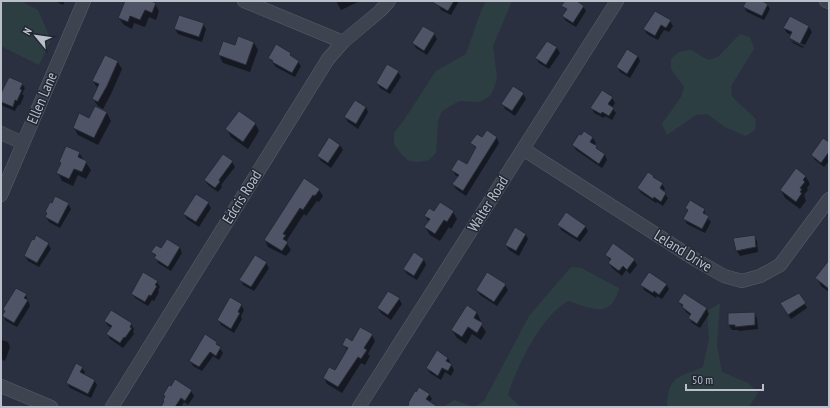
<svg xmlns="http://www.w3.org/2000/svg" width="830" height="408" font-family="'PT Sans Narrow',sans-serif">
<rect width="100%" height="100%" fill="#2a3040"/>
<!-- green -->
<g fill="#2d3e42">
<path d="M1,1H21L38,10L51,40L39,65L1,46Z"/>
<path d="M486,1H512L493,46L497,78L494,88L490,96L480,102L459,101L442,111L438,121L436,153L429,160L419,162L409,161L401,154L394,144V133L404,120L436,71L466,54L481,11Z"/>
<path d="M740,34L750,37L754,49L731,86L732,97L756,119L755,130L746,136L725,127L707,114L696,115L667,135L662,124L681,97L684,87L671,69V59L679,52L691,50L708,60L718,57Z"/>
<path d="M571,267L581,268L619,288C611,320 591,308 568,301C541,316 517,366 508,395L520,407H445L446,405L454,400L474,407L484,401L529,316Z"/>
<path d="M720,303L717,345L722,372L748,383L758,393L750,405L747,407H668L667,405C669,375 678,378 703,367L709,340L707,311Z"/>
</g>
<!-- shadow -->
<g fill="#0007">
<path d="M55,1H65L63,5Z"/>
<path d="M126,1H148L155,4L159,11L156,20L149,17L145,27L134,23L132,29L124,25L119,18Z"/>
<path d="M336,1H358V2L341,10Z"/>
<path d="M440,1H459L451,15L441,10L438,5Z"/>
<path d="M572,1H575L583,6L586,11L576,27L566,21L563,16Z"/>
<path d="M747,1H759L767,4L770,9L764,20L747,12L744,7Z"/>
<path d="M790,17L809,27L812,32L805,45L792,39V41L804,47L803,48L793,43L790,38L791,35L787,33L784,28Z"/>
<path d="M670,21L673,26L669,32L664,30L658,40L647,34L644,29Z"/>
<path d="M203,24L206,29L202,42L178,34L175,29Z"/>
<path d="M434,34L437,39L427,55L416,48L413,43Z"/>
<path d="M547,42L557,48L560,53L549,69L539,63L536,58Z"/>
<path d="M254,43L258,50L250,72L223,63L219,55L235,47Z"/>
<path d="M290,54L293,58L298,62L301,66L295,77L276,67L269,58Z"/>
<path d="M638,56L640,61L630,78L620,72L617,67Z"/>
<path d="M117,61L122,69L111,94L103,109L98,106L93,99L98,89L93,81Z"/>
<path d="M398,72L401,77L390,94L380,88L377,83Z"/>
<path d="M22,84L25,88L22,94L24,96L20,105H18L15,111L3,106L1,103V98Z"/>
<path d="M523,94L526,99L515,116L505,109L503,104Z"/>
<path d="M612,98L615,103L612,108L616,113L612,120L605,116L604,118L594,113L592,108Z"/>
<path d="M366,107L368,112L358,129L348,122L345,117Z"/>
<path d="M95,108L107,113L111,121L98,145L78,135L74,128L90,119Z"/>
<path d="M255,123L259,131L248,149L231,137L227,129Z"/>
<path d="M487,131L497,138L499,143L466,196L456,189L453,184L458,177L455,175L453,170L467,165L476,149L472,143L482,138Z"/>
<path d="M584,132L593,138L596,143L594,145L599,151L605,155L607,160L602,168L576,150L573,145Z"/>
<path d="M829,143V161L824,167L815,160L812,155Z"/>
<path d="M340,145L343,150L331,168L321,161L318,156Z"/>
<path d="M79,153L91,170L86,179L78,175L73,186L62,181L58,173L62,165L60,162Z"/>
<path d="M232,162L235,167L221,185L222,187L218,192L208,185L205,180Z"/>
<path d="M796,170L806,177L810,184L807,188L808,190L804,195L806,201L800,209L785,198L781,190Z"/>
<path d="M648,173L662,184L665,189L663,192L668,198L663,206L657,202L656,203L641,193L638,188Z"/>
<path d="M304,180L319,190L323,196L319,202L317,201L306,216L304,214L287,240L288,242L287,244L291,250L286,256L268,247L265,240Z"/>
<path d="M208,203L211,208L199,227L187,219L184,214Z"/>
<path d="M52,204H68L71,209L60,228L49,222L46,217Z"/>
<path d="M686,208L704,210L706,216L711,222L705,233L687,224L684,219L688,212Z"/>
<path d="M453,212L457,219L451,229L449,227L440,241L430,235L425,227L429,222L425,216L434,213Z"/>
<path d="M559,225L585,226L588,231L580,242L561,230Z"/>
<path d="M526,235L528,239L519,256L509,250L506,245Z"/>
<path d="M754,236L757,241L758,252L740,256L737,251Z"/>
<path d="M167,240L180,248L182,253L171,271L158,263L153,252L161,250Z"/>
<path d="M48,244L51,249L39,267L28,261L25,256Z"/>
<path d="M613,244L634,260L637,265L630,274L626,270L622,276L612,268L609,263L611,261L606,255Z"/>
<path d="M424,260L426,265L417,280L407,274L404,269Z"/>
<path d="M829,262V292L821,286L817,278Z"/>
<path d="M266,263L269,268L254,291L243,285L241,280Z"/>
<path d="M157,282L160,287L158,290L159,292L154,301L152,300L148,306L135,298L132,294Z"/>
<path d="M666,284L669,289L662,299L657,296L656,298L644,290L642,285Z"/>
<path d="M505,285L508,290L497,306L480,295L477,290Z"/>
<path d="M684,294L707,309L709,314L700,328L692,323L689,318L691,316L686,312L679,302Z"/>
<path d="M26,295L30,306L17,327L6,321L3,316Z"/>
<path d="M399,299L402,304L391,320L381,313L378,308Z"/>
<path d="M805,304L807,308L791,319L784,309Z"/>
<path d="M241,305L244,310L241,316L242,319L234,333L221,325L218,320Z"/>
<path d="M467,307L477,313L481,321L480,323L486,332L481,340L472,334L466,344L457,338L452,330Z"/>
<path d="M754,313L757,318L758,329L739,331L738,330H732L729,325Z"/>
<path d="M105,321L131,324L134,329L133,332L134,334L123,348L110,339L108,335L112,328L108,326Z"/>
<path d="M372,335L375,341L368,354L370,356L365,365L361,363L342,393L327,384L324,378L335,372L348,351L343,344L353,343Z"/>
<path d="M1,340L8,342L10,347L5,361L1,359Z"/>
<path d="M216,343L223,353L219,360L213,356L202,371L193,366L190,361Z"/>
<path d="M448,358L454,370L451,376L445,372L441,380L430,373L427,368Z"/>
<path d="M82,368L85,372L84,375L94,380L97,385L91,398L70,388L67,383Z"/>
<path d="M191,391L194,396L188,405L184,402L181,407H162Z"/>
<path d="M429,394L432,399L429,403L433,407H408Z"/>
</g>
<!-- building -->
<g fill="#4f5566" stroke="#252a37">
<path d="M125,1H151L156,3L152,13L145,10L140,20L130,16L128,22L118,18Z"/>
<path d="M430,1H454L448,11Z"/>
<path d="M565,1H577L584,6L573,23L562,16L567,9L561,6Z"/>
<path d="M746,1H762L768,4L762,16L743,7Z"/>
<path d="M655,11L671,20L666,28L661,25L655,36L643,29Z"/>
<path d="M179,15L204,23L199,37L174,29Z"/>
<path d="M790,16L809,26L800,44L789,38L792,32L783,28Z"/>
<path d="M423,26L435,33L424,51L412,43Z"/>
<path d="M238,36L254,42L246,65L218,55L223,41L235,45Z"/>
<path d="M547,41L557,47L546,65L535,58Z"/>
<path d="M276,44L291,53L290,55L299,61L292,73L272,62L273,61L268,58Z"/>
<path d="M627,49L638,56L627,74L616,67Z"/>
<path d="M105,55L118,61L107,86L98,102L92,99L99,84L92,81Z"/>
<path d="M387,64L399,71L387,90L376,83Z"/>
<path d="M9,77L23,83L20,89L22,90L17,101L15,100L13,107L1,102V93Z"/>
<path d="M513,86L524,93L512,111L501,104Z"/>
<path d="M602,90L613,97L608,104L614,108L609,116L602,112L601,114L590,108Z"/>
<path d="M355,100L366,107L356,124L344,117Z"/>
<path d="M95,106L107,112L94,138L73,128L79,113L89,118Z"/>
<path d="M239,111L256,123L243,142L225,129Z"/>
<path d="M487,130L497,137L463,191L452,184L459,175L451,170L458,159L467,164L476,147L470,143L477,134L482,137Z"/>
<path d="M584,131L593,137L590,142L597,146L596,148L605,154L599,164L572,145L579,134L581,135Z"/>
<path d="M329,137L340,145L328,163L317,156Z"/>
<path d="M823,138L829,142V152L821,163L811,155Z"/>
<path d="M66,146L80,152L78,157L87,161L82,172L74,169L69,179L56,173L61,163L59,162Z"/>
<path d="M223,154L233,161L219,180L220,182L215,188L204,180Z"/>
<path d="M796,168L806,176L803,180L805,182L800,188L802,189L800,192L802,193L796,202L780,190Z"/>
<path d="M648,172L654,176L653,177L663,183L660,188L666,193L661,202L654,197L653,199L637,188Z"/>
<path d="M304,178L320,189L315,196L313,195L303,210L300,208L283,234L286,235L283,239L288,242L282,251L264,240Z"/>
<path d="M196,194L209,202L196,222L183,214Z"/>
<path d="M55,196L69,203L58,224L45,217L47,213L45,212L50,202L52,203Z"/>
<path d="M690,200L705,209L703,213L709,216L702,229L683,219L688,210L685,208Z"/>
<path d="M440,202L454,211L447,222L444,220L435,234L424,227L430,219L424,216L429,208L434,211Z"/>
<path d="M566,212L586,226L577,238L557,225Z"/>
<path d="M515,227L526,234L516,251L505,245Z"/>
<path d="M36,235L49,243L37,263L24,256L32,239L34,240Z"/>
<path d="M755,235L756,247L736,251L733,238Z"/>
<path d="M167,239L180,247L168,267L154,258L156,255L151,252L156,245L161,248Z"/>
<path d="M613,243L635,259L627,270L623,266L619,271L608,263L611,259L605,255Z"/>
<path d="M414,252L424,259L414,276L403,269Z"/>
<path d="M255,255L267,262L251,287L239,280Z"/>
<path d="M829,260V289L815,278Z"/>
<path d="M143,272L158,281L155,285L157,286L151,296L149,295L145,302L131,294Z"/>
<path d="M487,272L506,284L494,302L476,290Z"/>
<path d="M649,272L667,284L659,295L654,291L653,293L640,285Z"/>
<path d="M16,288L27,294L24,298L28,300L14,323L2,316L5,311L3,309Z"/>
<path d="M388,291L400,298L388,315L377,308Z"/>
<path d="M684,293L707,308L697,324L688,318L691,314L682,307L683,305L678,302Z"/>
<path d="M799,293L806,303L788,315L780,303Z"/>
<path d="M230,297L242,304L238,312L240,313L231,329L217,320Z"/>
<path d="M467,305L477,312L474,318L483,323L477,333L468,327L462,337L451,330Z"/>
<path d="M111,310L132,323L130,327L132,328L125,338L124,337L120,343L106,334L112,326L104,321Z"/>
<path d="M755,312V325L735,327V325H728V313Z"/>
<path d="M360,327L373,334L364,348L367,350L361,359L358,357L338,387L323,378L329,367L335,370L348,348L342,345L346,337L352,341Z"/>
<path d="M205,334L217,342L216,344L221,347L216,356L210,352L199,367L189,361Z"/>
<path d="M437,350L448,358L446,361L452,364L448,371L442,368L438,376L426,368Z"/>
<path d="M76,363L83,367L80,372L95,380L88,394L66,383Z"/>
<path d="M175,379L192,390L185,401L181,398L175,407H161L164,401L163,400L165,396L163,395L169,385L171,386Z"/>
<path d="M419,387L430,394L426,399L438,407H407L409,404L408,403L415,391L416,392Z"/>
</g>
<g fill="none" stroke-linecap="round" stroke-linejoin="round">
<defs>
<g id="minor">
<path d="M244,1L343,42"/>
<path d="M826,1L829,2"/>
<path d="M1,133L23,143"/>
<path d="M523,149L696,260L724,276L742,281L760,276L780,265L829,199"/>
<path d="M1,195L84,1"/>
<path d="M1,386L51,407"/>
<path d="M112,407L328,59L343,42L380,11L389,1"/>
<path d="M359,407L617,1"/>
</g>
</defs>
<!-- minor casing -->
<use href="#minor" stroke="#595e6a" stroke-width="14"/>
<!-- minor -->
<use href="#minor" stroke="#3e4350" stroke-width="13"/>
</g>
<g text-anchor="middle" stroke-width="3" stroke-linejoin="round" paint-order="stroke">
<!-- street labels -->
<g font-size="15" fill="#bbbfca" stroke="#232835">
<text transform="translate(42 98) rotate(-67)" y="5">Ellen Lane</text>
<text transform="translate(242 197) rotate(-58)" y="5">Edcris Road</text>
<text transform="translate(488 204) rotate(-58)" y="5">Walter Road</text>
<text transform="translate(683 251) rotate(32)" y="5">Leland Drive</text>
</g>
</g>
<!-- border -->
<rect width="830" height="408" fill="none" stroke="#bbbfca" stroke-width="4"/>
<!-- north arrow -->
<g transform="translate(36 36) rotate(299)" stroke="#232835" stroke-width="3" paint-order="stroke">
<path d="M0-3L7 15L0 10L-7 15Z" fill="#bbbfca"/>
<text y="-6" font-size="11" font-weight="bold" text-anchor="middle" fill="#bbbfca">N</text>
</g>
<!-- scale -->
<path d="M686 384v6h77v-6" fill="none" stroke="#bbbfca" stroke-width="2"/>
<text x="692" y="384" font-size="12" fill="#bbbfca" stroke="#232835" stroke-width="3" paint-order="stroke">50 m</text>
</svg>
